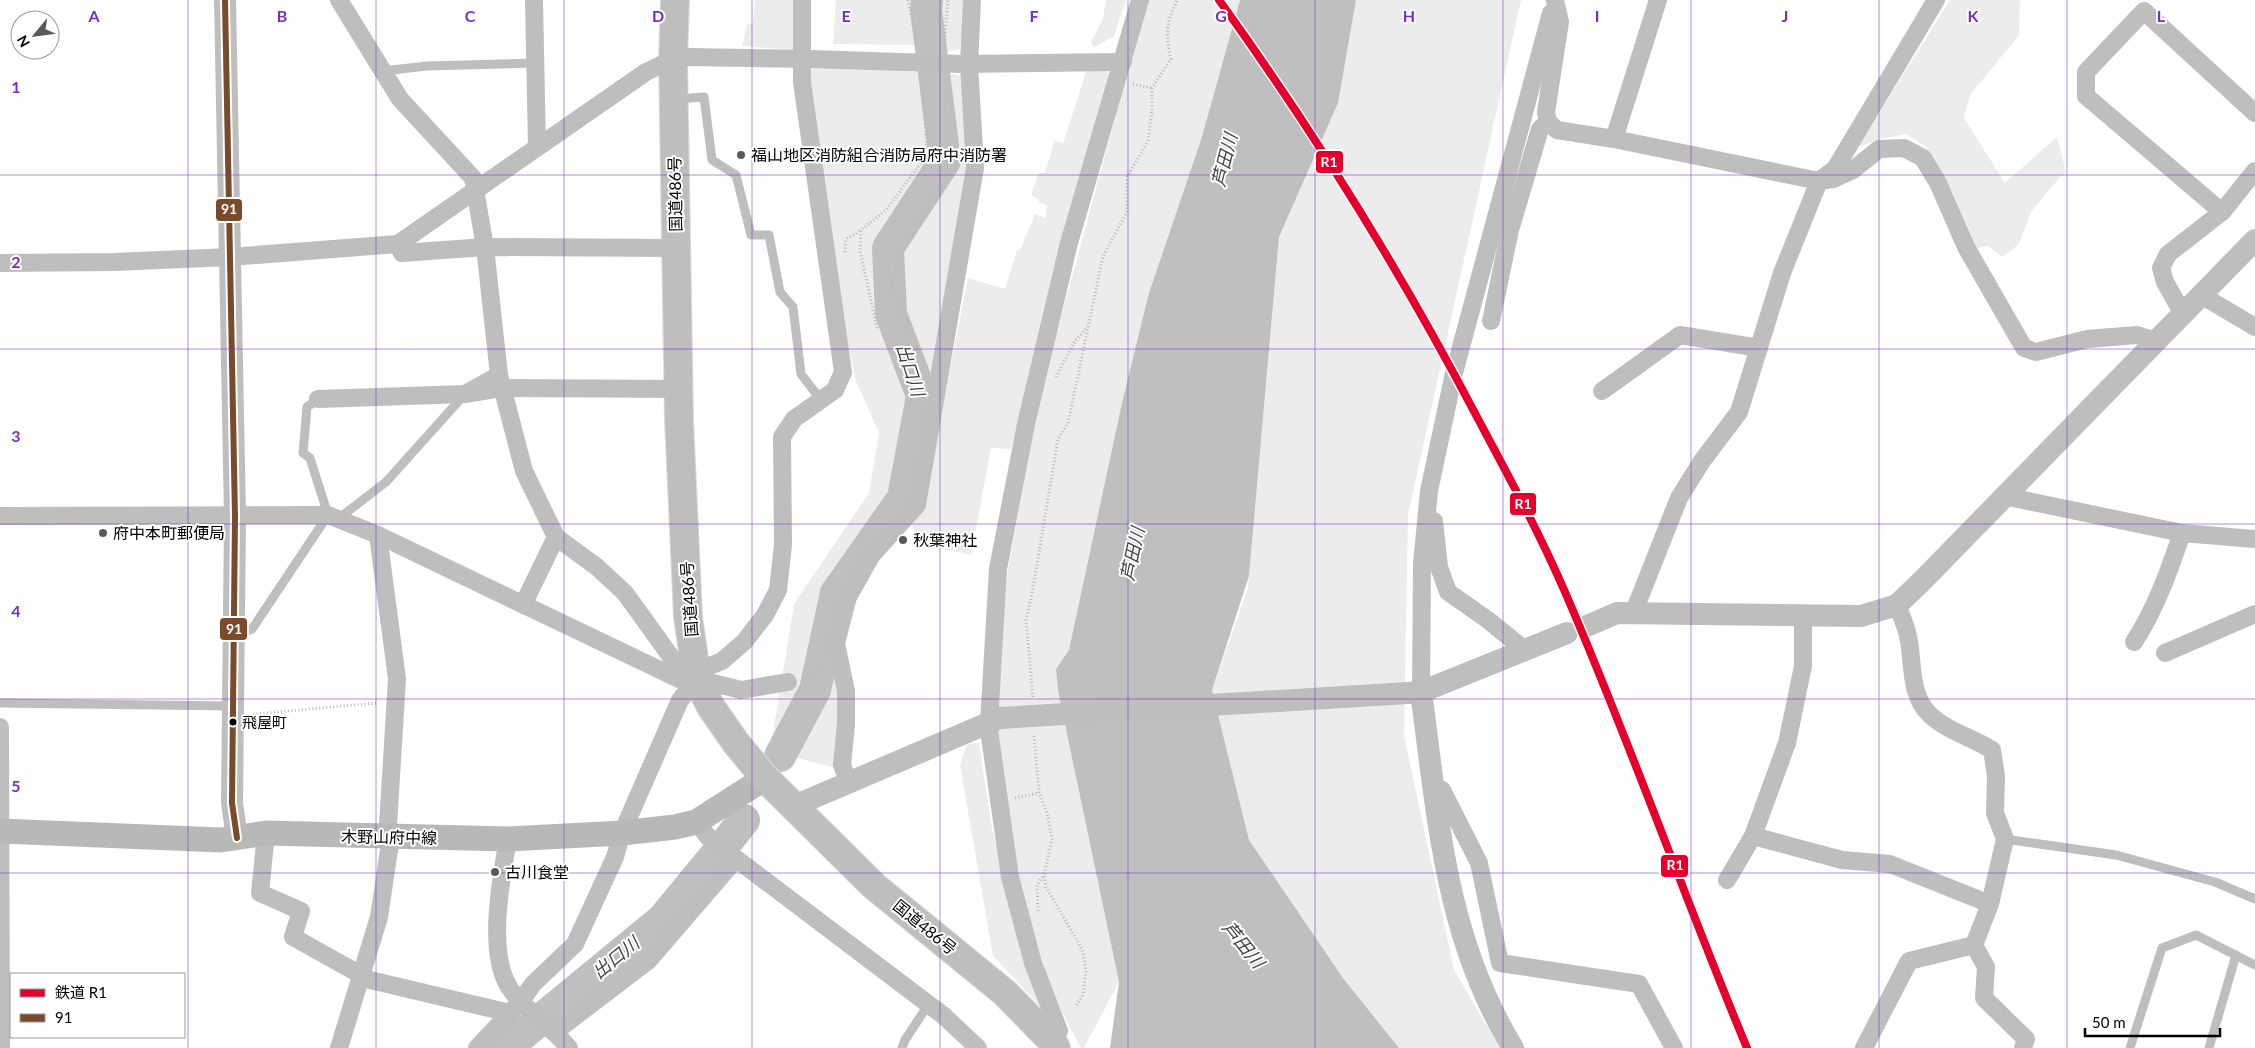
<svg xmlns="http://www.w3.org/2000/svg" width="2255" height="1048" font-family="Lato,'Noto Sans JP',sans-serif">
<rect width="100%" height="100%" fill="#fff"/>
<!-- green -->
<g fill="#ececec">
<path d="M755,0H802L793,50L742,46L747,24L753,23Z"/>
<path d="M836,0H924L922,45L833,44Z"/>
<path d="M934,0H966L960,49L939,53Z"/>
<path d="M1106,0H1126L1114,36L1094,47L1091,42L1103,19Z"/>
<path d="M1147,0H1240L1201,140L1069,650L1056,669L1058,691L1119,982L1084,1048H1081L1052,993L1019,885L1000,750L997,699L1007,576L1039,399Z"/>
<path d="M1356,0H1521L1408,515L1404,735L1454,970L1500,1048H1399L1343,978L1249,840L1212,690L1248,588L1279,237L1338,103Z"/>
<path d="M1950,0H2020L2019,35L1970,95L1964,118L2005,183L2057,137L2066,172L2053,185L2031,212L2019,244L2002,257L1988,246L1971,249L1952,192L1926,147L1906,134L1880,139L1858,147Z"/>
<path d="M812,66L963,75L968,161L911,502L844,591L836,768L770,751L794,604L869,493L879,433L856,381L837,292L810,75Z"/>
<path d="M1102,67L1110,75L1042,325L1011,449L991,448L971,555L923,545L910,522L922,509L968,278L1005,289L1017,250H1020L1035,214L1045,218L1047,205L1039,203V200L1031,195L1039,173H1045L1055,140L1063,144L1086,72Z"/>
<path d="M979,743L992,829L1040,1006L993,956L960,765L967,744Z"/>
</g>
<!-- water -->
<path fill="#bfbfbf" d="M1240,0H1356L1338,103L1279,237L1249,576L1212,690L1249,840L1343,978L1399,1048H1110L1119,982L1058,691L1056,669L1069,650L1122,403L1149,293L1201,140Z"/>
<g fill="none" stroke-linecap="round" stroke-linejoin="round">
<!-- river -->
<g stroke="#bfbfbf" stroke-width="32">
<path d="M780,756L815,690L836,593L903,498L922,396L891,314L888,248L945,161L926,9L927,0"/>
<path d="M729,839L744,820"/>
<path d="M506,1048L663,919L714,857"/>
</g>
<defs>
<path id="trunk" d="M675,0L673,59L679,420L688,617L697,679L711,707L736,743L765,778L874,886L1005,993L1051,1040L1056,1048"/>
</defs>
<!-- trunk casing -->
<use href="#trunk" stroke="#dbdbdb" stroke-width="30"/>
<!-- path -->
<g stroke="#b9b9b9" stroke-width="3" stroke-dasharray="1 2.5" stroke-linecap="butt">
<path d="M908,0L917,45"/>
<path d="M944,47L948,0"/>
<path d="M944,80L953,110"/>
<path d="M1133,84L1152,88"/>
<path d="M845,252L846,239L861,230"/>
<path d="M877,328L860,251L861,230L886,210L927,155L923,78"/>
<path d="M923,362L892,285L900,255L956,161"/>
<path d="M1056,377L1075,341L1086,329"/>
<path d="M803,677L826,670"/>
<path d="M1033,697L1026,620L1032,594L1058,439L1068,423L1103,256L1127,212V177L1148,141L1152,110V88L1171,59C1165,32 1166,25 1177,0"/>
<path d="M253,714L378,703"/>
<path d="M1034,736L1039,793L1047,813L1052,839L1044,875L1046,887L1082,949L1086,970L1083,995L1075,1007"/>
<path d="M1015,798L1039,793"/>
<path d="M1038,911L1037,885L1044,875"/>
</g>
<!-- service -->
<g stroke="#bebebe" stroke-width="9">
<path d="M383,71L427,66L535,63"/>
<path d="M677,99L704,97L712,160L736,175L751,235H769L780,292L793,307L801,374L821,400"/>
<path d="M338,519L386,482L464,395"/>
<path d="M236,636L252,629L328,515L310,458L303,453L307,407L318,399"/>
<path d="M0,703L232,706"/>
<path d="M2005,839L2116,855L2215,882L2255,899"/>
<path d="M902,1048L905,1040L928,1005"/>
<path d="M2130,1048L2162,948L2196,935L2255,965"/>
<path d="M2209,1048L2236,955"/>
</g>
<!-- minor -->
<g stroke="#bebebe" stroke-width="18">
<path d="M339,0L400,99L473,178L485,247L499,375L465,394"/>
<path d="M534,0L537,147"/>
<path d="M1555,0L1560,22L1546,112L1548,122L1557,130L1614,139L1819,181L1833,179L1853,170L1879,149L1904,148L1923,158L1938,183L1966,247L2024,348L2036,352L2087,339L2137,335L2156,341"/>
<path d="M961,64L1123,62"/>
<path d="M1614,139L1658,0"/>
<path d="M2222,212L2086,96V72L2144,11L2255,113"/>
<path d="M398,244L402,253L485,247L676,248"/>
<path d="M0,263L114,262L230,257L398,244L646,72L673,59L688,57L811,59"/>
<path d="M2201,295L2255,327"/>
<path d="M2183,314L2165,282L2161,268L2168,254L2222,212L2255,171"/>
<path d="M1491,321L1510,230L1540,129L1548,122"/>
<path d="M499,375L524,471L556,537L597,567L625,593L674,661L697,679"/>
<path d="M1602,391L1680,335L1759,348"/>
<path d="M318,399L465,394L501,388L679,389"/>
<path d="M2004,496L2182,533L2255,539"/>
<path d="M0,516L328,515L378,535L681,680L697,679L741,690L788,682"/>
<path d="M1434,521L1439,567L1448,592L1488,620L1525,650"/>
<path d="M523,605L556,537"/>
<path d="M1897,605C1902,617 1907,628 1909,641C1913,664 1910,695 1929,714C1947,731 1971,737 1992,750L1996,776L1995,813L2005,839L1990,904L1974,945L1986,967L1984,998L2026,1039L2023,1048"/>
<path d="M1633,614L1679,498L1702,461L1739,412L1782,273L1819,181L1835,169L1936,0"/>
<path d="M2134,642C2156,608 2169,571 2182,533"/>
<path d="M2165,653L2255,614"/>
<path d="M1421,692L1422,564L1429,491L1454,373L1551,13"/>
<path d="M0,727L1,1048"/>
<path d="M849,783L842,765L846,724V691L836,643L848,597L871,556L917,505L975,168L969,64L972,0"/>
<path d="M1433,789L1442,790L1479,863L1500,963L1639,984L1674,1048"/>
<path d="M696,822L710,839L944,1016L978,1048"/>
<path d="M266,833L260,893L301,911L293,937L370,980L510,1013"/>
<path d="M1753,836L1842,860L1890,864L1990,904"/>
<path d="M508,839C501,879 487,952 509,987C523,1009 551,1026 569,1048"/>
<path d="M1727,880L1753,836L1787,743L1803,666V616"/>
<path d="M556,1031L649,960L736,859"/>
<path d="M1051,1040L1059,1031L1033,963L1010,877L990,737L989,723L998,569L1026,424L1069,243L1140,0"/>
<path d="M339,1048L379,917L391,837L388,825L397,679L378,535"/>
<path d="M477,1048L521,1001L533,984L575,944L615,857L622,833L680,700L707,667L722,661L744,642L765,615L778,590L783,545L782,437L794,419L835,390L843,372L802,82V0"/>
<path d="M1864,1048L1909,961L1974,945"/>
</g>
<!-- tertiary -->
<g stroke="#bebebe" stroke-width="22">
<path d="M225,0L235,517L232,803L237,838"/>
<path d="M1587,626L1617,613L1861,616L1897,605L1922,581L2255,240"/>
<path d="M1421,692C1438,817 1445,937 1513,1048"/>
<path d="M1408,693L1421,692L1567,633"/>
<path d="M794,806L1000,718"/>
</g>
<!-- secondary -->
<path stroke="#b8b8b8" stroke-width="25" d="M0,831L221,840L266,833L508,839L622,833L675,827L696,822L765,778"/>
<!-- trunk -->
<use href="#trunk" stroke="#bebebe" stroke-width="28"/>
<!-- minor-bridge -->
<path stroke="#bebebe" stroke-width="18" d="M811,59L961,64"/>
<!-- tertiary-bridge -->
<path stroke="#bebebe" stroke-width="22" d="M1000,718L1408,693"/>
<defs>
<path id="bus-1" d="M225,0L235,517L232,803L237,838"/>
</defs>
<!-- bus-1 casing -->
<use href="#bus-1" stroke="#fff" stroke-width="10"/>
<!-- bus-1 -->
<use href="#bus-1" stroke="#7a4b2a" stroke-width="6"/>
<defs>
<path id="rail-1" d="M1219,0C1315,133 1401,272 1477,417C1508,475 1539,532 1565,592C1630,742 1684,897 1747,1048"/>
</defs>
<!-- rail-1 casing -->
<use href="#rail-1" stroke="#fff" stroke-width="11"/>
<!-- rail-1 -->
<use href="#rail-1" stroke="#e4002b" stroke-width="8"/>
</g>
<!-- grid -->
<path fill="none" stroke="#7b2cbf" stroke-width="1" stroke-opacity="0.55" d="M188,0V1048M376,0V1048M564,0V1048M752,0V1048M940,0V1048M1128,0V1048M1315,0V1048M1503,0V1048M1691,0V1048M1879,0V1048M2067,0V1048M0,175H2255M0,349H2255M0,524H2255M0,699H2255M0,873H2255"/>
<!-- markers -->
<g fill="#595959" stroke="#fff" stroke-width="2">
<circle cx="741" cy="155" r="5"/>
<circle cx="103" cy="533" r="5"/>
<circle cx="903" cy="540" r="5"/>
<circle cx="495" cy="872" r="5"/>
</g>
<circle fill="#000" stroke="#fff" stroke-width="2" cx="233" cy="722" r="4.5"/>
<g text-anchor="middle" stroke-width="4" stroke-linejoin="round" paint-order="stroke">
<!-- bus labels -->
<g font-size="15" fill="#000" stroke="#fff" text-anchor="start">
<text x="242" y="728">飛屋町</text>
</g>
<!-- poi labels -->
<g font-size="16" fill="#000" stroke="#fff" text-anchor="start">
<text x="751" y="161">福山地区消防組合消防局府中消防署</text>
<text x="113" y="539">府中本町郵便局</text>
<text x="913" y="546">秋葉神社</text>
<text x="505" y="878">古川食堂</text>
</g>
<!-- street labels -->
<g font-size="16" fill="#000" stroke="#fff">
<text transform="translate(675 194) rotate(-91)" y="6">国道486号</text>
<text transform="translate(689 599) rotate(-94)" y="6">国道486号</text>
<text transform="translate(389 837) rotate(1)" y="6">木野山府中線</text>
<text transform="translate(925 927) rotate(39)" y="6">国道486号</text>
</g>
<!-- water labels -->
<g font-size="18" font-style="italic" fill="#444" stroke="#fff">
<text transform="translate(1225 160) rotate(-76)" y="6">芦田川</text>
<text transform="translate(910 370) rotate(72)" y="6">出口川</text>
<text transform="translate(1133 554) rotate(-78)" y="6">芦田川</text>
<text transform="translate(1243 945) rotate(51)" y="6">芦田川</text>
<text transform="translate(616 958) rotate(-39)" y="6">出口川</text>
</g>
</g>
<g font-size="16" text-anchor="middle" font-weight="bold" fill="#7b2cbf" stroke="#fff" stroke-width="4" stroke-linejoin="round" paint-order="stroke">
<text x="94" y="22">A</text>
<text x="282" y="22">B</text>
<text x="470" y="22">C</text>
<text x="658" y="22">D</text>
<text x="846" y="22">E</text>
<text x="1034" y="22">F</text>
<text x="1221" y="22">G</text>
<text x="1409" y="22">H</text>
<text x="1597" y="22">I</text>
<text x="1785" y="22">J</text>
<text x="1973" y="22">K</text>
<text x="2161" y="22">L</text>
<text x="16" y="93">1</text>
<text x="16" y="268">2</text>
<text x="16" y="442">3</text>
<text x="16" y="617">4</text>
<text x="16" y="792">5</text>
</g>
<g stroke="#fff" stroke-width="2">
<rect x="1315" y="150" width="29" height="24" rx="5" fill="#e4002b"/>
<rect x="215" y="198" width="28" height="24" rx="5" fill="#7a4b2a"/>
<rect x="1509" y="492" width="28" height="24" rx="5" fill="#e4002b"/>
<rect x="219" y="617" width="29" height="24" rx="5" fill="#7a4b2a"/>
<rect x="1660" y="854" width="29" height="24" rx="5" fill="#e4002b"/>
</g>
<g font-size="14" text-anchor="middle" font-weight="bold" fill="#fff">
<text x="1329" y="167">R1</text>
<text x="229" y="214">91</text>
<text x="1523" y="509">R1</text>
<text x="234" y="634">91</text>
<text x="1675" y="870">R1</text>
</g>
<!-- legend -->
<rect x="10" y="973" width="175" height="65" fill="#ffffff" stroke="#999999"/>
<rect x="20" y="989" width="25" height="8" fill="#e4002b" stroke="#999999"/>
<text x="55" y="998" font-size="15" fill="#000000">鉄道 R1</text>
<rect x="20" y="1014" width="25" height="8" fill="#7a4b2a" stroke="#999999"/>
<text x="55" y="1023" font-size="15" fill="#000000">91</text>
<!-- north arrow -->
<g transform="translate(35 35) rotate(241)"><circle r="24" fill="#ffffff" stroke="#999999"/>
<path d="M0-4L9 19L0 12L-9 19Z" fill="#595959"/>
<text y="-8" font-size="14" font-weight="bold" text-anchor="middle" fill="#000000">N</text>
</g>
<!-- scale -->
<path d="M2085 1028v8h135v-8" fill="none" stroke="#000000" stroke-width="2.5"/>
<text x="2092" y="1028" font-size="15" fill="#000000" stroke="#ffffff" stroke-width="4" paint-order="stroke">50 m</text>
</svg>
